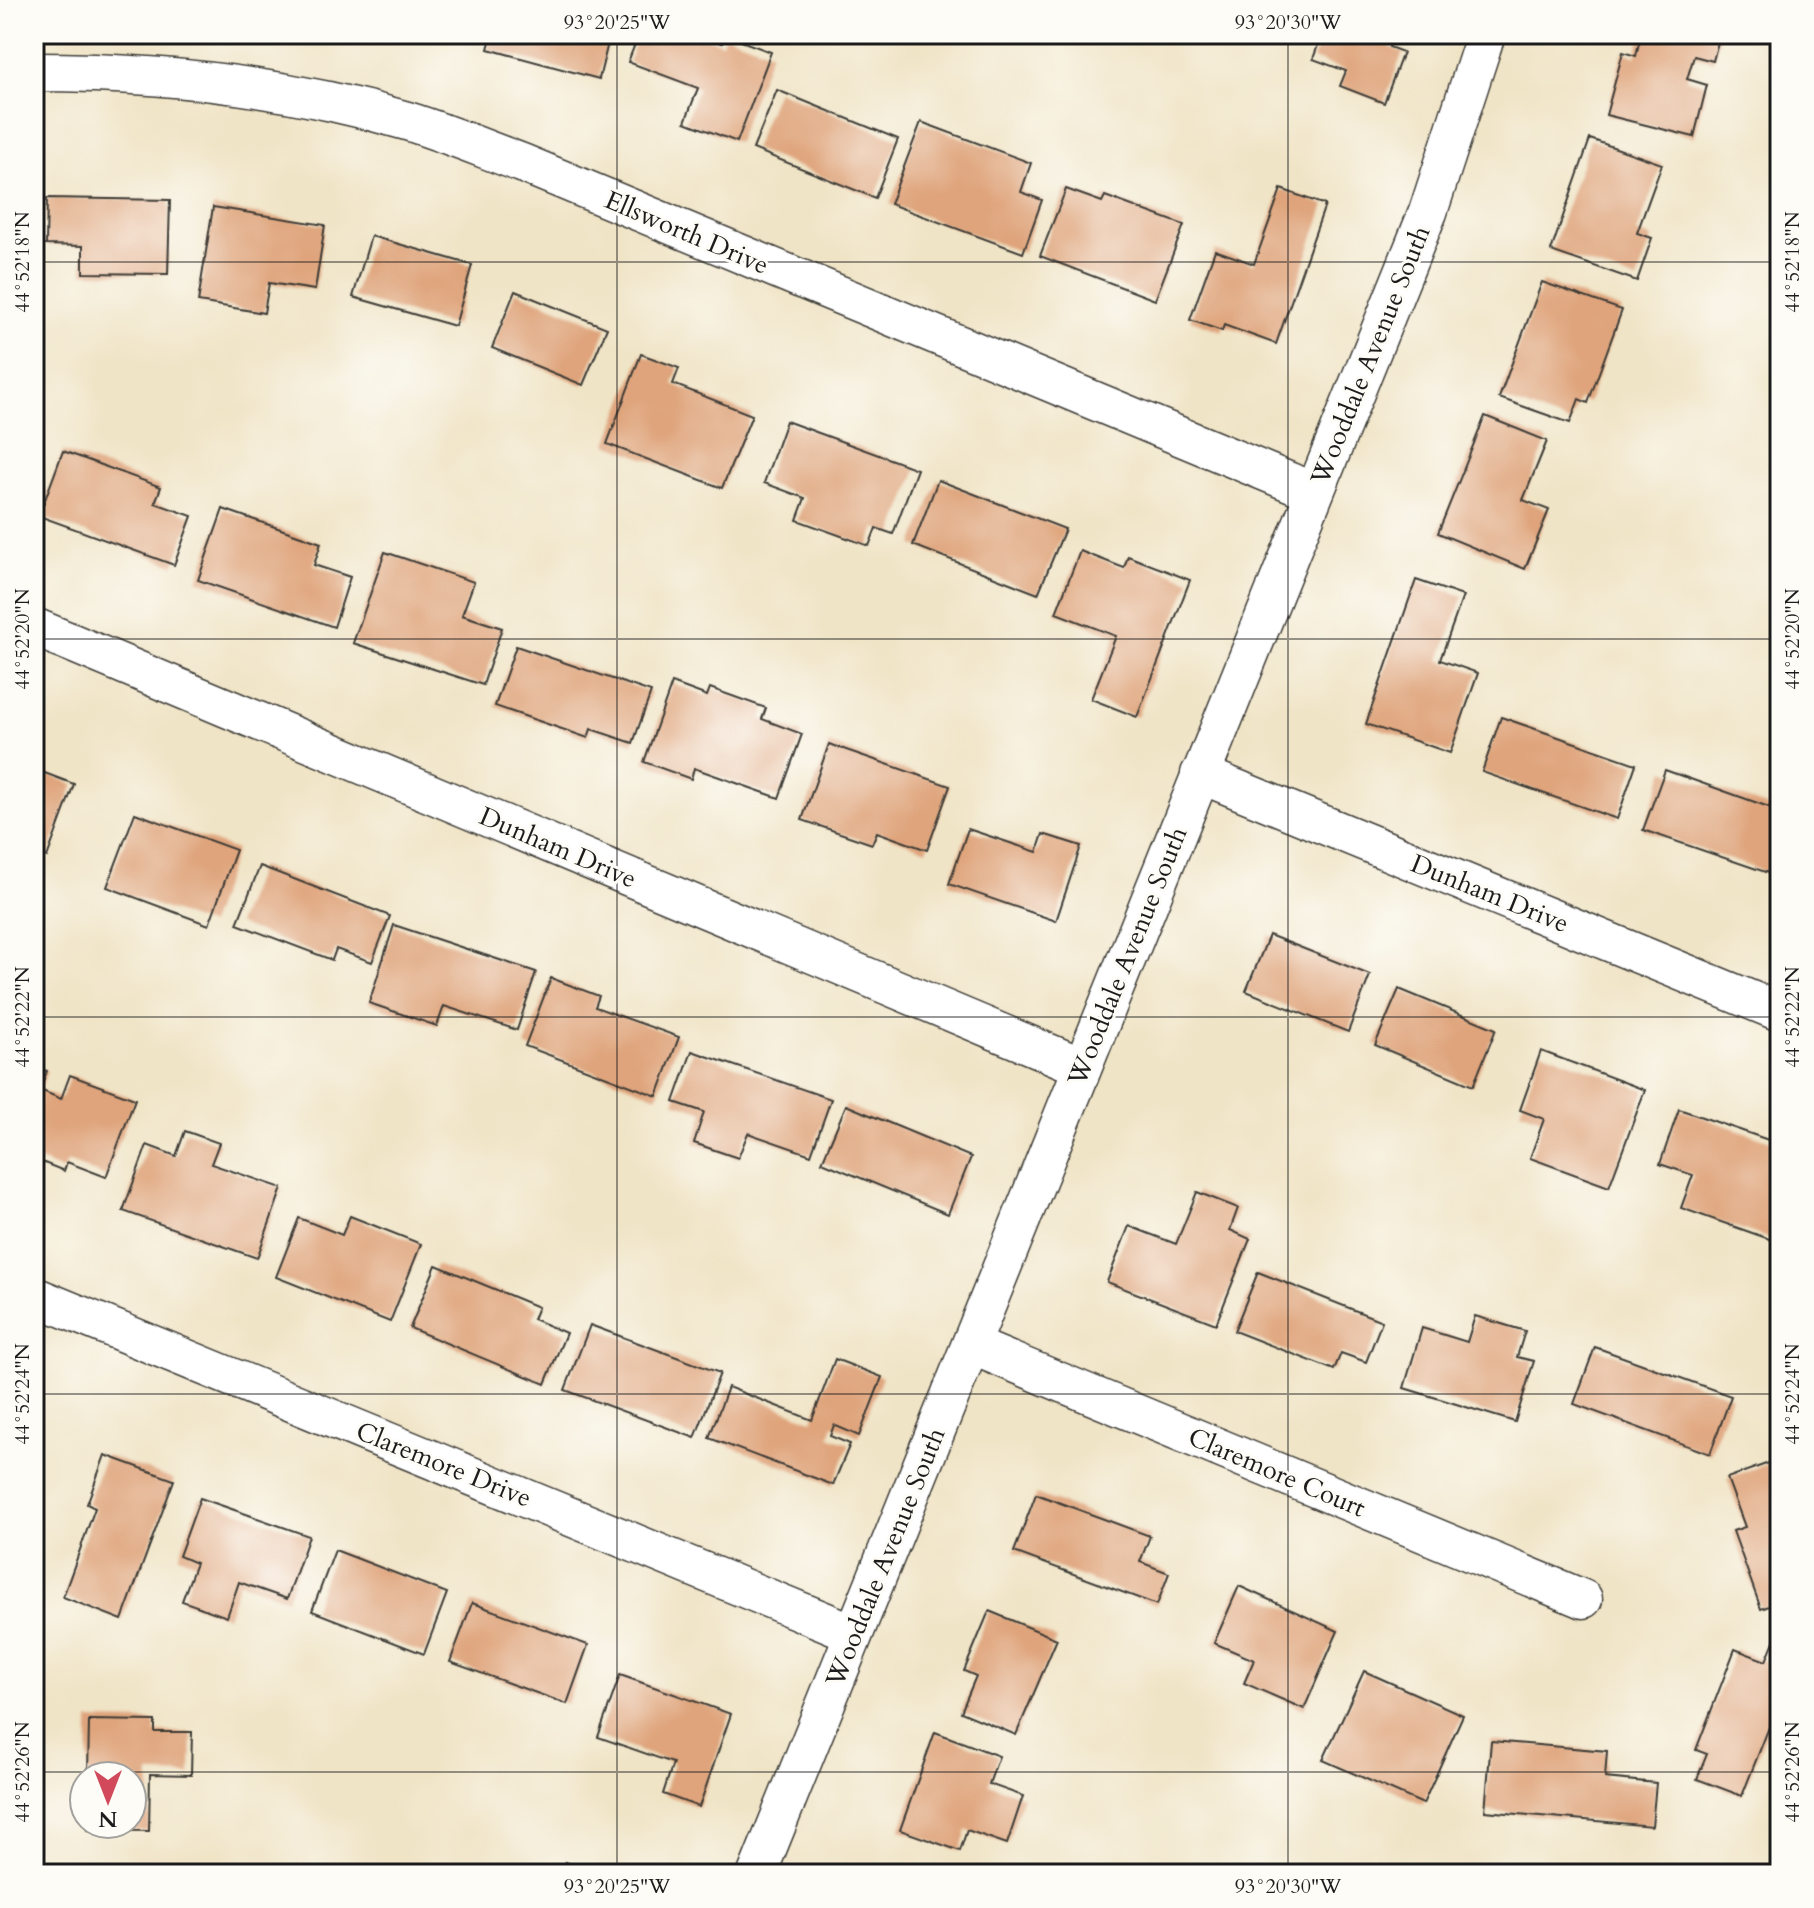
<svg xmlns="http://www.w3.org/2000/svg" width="1814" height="1908" font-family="Cardo,serif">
<rect width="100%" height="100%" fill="#fdfcf7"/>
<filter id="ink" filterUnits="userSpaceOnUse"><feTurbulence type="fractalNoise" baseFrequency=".0125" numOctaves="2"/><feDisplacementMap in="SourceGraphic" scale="16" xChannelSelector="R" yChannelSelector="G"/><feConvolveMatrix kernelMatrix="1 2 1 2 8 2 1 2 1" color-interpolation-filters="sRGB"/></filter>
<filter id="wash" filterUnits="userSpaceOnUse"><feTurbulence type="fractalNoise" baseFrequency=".006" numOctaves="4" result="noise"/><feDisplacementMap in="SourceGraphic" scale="32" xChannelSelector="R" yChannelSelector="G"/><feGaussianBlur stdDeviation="1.8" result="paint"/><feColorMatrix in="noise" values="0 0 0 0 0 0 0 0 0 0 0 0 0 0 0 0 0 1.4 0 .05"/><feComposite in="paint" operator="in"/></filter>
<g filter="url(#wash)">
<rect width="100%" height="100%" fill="#f0e4c6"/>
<g id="blocks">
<!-- building -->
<g fill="#dfa47b">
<path d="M492,34H606L610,35L599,79L488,49Z"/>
<path d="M639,34H697L722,43L725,35L771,52L737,142L685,122L698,88L628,62Z"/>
<path d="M1322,34H1394L1389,47L1403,52L1384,103L1340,86L1346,71L1313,59Z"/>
<path d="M1641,34H1720L1713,61L1694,56L1687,79L1707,85L1694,137L1606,115L1623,52L1636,56Z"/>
<path d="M777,90L898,139L875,198L753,149Z"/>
<path d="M921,122L1031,163L1021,192L1042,200L1023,253L890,204Z"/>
<path d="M1590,139L1662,164L1637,233L1652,238L1637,281L1551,251Z"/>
<path d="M1066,189L1102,202L1105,196L1184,225L1155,300L1040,256Z"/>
<path d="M1281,189L1325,205L1276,344L1224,325L1222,331L1190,320L1215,250L1254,264Z"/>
<path d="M47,198L170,200L168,274L83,273V246L46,245Z"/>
<path d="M213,207L325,225L315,290L269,283L264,313L198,302Z"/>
<path d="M371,236L472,265L455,326L353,297Z"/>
<path d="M1542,282L1622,310L1588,403L1579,399L1570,423L1499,398Z"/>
<path d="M515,291L607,328L583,385L492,348Z"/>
<path d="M641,354L679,368L673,384L752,415L722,488L607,444Z"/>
<path d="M1485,416L1547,441L1523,500L1549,510L1525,569L1438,533Z"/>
<path d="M786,421L917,469L893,534L876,528L869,546L797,520L805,498L764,483Z"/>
<path d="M63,451L161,487L155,503L192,516L174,565L39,516Z"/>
<path d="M938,480L1065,529L1038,594L913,545Z"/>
<path d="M223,509L321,543L314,565L350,577L334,627L198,580Z"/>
<path d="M1080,551L1124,568L1128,556L1190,580L1137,717L1091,699L1116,636L1056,613Z"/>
<path d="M385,552L474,582L462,615L502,628L483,685L353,643Z"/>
<path d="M1416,580L1463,596L1440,660L1478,673L1450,753L1366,724Z"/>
<path d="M516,646L651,692L633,743L591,729L588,738L495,706Z"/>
<path d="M672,683L707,696L710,688L766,708L762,719L802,734L779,798L694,768L691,779L644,762Z"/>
<path d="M1501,717L1636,764L1617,819L1482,772Z"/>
<path d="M829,744L950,786L927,850L877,832L872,844L802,820Z"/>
<path d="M34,769L74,784L47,857L34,852Z"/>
<path d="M1665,770L1780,811V850L1771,874L1643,830Z"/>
<path d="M135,813L236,850L209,925L107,887Z"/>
<path d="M968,829L1037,852L1043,834L1081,846L1056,921L949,884Z"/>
<path d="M260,866L390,916L372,962L336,949L332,960L237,924Z"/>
<path d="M394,925L536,972L517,1030L444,1006L437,1026L369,1003Z"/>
<path d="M1269,935L1370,975L1348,1032L1246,991Z"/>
<path d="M551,978L599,996L595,1007L679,1037L657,1096L525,1046Z"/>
<path d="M1399,989L1496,1029L1473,1086L1375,1045Z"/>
<path d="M692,1051L831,1099L811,1155L748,1133L738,1158L694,1143L704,1112L674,1102Z"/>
<path d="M1541,1051L1645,1090L1609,1187L1530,1158L1544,1119L1520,1110Z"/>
<path d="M34,1067L47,1071L40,1090L61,1099L70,1075L135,1099L106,1177L67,1162L64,1171L37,1160L34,1167Z"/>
<path d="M846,1105L971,1157L948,1214L822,1162Z"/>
<path d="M1679,1109L1780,1144L1778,1242L1681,1208L1693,1175L1660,1164Z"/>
<path d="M185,1131L219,1143L211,1164L282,1188L257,1258L123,1211L147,1145L176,1156Z"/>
<path d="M1197,1192L1238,1208L1230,1230L1250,1239L1216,1324L1107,1282L1129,1226L1176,1244Z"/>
<path d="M350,1216L421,1244L390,1322L276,1277L299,1218L342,1235Z"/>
<path d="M436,1265L538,1307L533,1319L566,1333L545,1384L410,1328Z"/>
<path d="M1258,1272L1382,1321L1366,1362L1341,1353L1334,1370L1234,1331Z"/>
<path d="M1475,1316L1525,1331L1517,1357L1534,1361L1515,1422L1404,1388L1422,1328L1467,1342Z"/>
<path d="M590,1325L720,1373L695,1438L565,1390Z"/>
<path d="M1595,1347L1731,1396L1710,1454L1574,1404Z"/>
<path d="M835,1359L882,1377L859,1436L834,1425L830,1436L850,1444L833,1485L709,1438L728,1387L812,1420Z"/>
<path d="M105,1455L174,1480L122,1620L63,1597L95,1508L87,1504Z"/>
<path d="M1780,1459V1602L1761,1609L1733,1531L1745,1527L1727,1478Z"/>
<path d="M1036,1494L1150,1536L1140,1562L1169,1573L1157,1605L1014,1552Z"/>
<path d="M200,1498L309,1536L287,1599L239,1582L227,1617L182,1601L196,1563L179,1556Z"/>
<path d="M335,1550L447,1593L424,1654L312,1611Z"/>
<path d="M1239,1586L1338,1631L1304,1709L1244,1683L1254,1660L1214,1643Z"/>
<path d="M472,1603L588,1645L567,1704L450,1662Z"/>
<path d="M989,1611L1057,1639L1016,1735L961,1712L976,1676L964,1671Z"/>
<path d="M1780,1626V1699L1742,1796L1697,1779L1707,1754L1696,1750L1735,1649L1766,1661Z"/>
<path d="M1364,1671L1463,1715L1423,1804L1323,1760Z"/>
<path d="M620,1675L731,1714L699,1807L663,1794L673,1763L598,1737Z"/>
<path d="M89,1720L155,1721V1732H192L191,1775L150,1774L149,1831L87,1830V1824H132V1776H88Z"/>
<path d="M935,1732L999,1756L989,1784L1023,1796L1007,1844L967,1830L960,1851L900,1830Z"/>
<path d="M1491,1741L1607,1751L1605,1778L1656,1783L1652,1826L1485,1811Z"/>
<path d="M565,1862L600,1873V1874H562Z"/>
</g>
</g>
</g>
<g filter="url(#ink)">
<use href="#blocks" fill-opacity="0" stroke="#3c3a36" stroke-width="2"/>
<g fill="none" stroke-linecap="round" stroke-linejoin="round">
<defs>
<g id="minor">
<path d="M34,72C160,72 285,85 407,121C446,133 484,149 522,163L1314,492"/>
<path d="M34,627L1082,1067"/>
<path d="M1200,774L1780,1012"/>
<path d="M34,1296L853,1633"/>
<path d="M971,1345L1583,1599"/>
<path d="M757,1874L1428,212L1486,34"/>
</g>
</defs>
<!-- minor casing -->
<use href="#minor" stroke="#3c3a36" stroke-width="41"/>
<!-- minor -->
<use href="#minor" stroke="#fff" stroke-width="38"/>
</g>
</g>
<!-- ticks -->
<path fill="none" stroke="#1c1c1c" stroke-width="2" stroke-opacity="0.45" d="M617,34V1874M1288,34V1874M34,262H1780M34,639H1780M34,1017H1780M34,1394H1780M34,1772H1780"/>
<g text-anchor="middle" stroke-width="6" stroke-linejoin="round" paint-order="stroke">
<!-- street labels -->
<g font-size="26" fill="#1c1c1c" stroke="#fdfcf7">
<text transform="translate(687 232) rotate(23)" y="9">Ellsworth Drive</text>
<text transform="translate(1370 355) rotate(-68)" y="9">Wooddale Avenue South</text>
<text transform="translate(558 847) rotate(23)" y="9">Dunham Drive</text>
<text transform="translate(1490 893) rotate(22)" y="9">Dunham Drive</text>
<text transform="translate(1127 956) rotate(-68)" y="9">Wooddale Avenue South</text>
<text transform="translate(444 1464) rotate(22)" y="9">Claremore Drive</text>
<text transform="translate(1277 1472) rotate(23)" y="9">Claremore Court</text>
<text transform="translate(885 1557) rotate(-68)" y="9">Wooddale Avenue South</text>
</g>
</g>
<!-- margin -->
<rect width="1814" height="1908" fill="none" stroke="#fdfcf7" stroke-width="88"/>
<!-- north arrow -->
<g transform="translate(108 1800) rotate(180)"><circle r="38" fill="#fdfcf7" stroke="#a3a29f" stroke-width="2"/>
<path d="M0-6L14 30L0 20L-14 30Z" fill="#d1495b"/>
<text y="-12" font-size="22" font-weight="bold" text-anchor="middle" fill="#1c1c1c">N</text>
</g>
<rect x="44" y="44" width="1726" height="1820" fill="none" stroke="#1c1c1c" stroke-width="3"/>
<g font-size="20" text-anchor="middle" fill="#1c1c1c">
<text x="617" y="29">93°20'25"W</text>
<text x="1288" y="29">93°20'30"W</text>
<text transform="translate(1792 262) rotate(-90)" y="7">44°52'18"N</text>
<text transform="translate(22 262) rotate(-90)" y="7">44°52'18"N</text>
<text transform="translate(1792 639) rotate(-90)" y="7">44°52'20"N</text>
<text transform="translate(22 639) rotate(-90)" y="7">44°52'20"N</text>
<text transform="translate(1792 1017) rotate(-90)" y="7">44°52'22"N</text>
<text transform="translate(22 1017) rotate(-90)" y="7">44°52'22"N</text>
<text transform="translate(1792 1394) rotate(-90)" y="7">44°52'24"N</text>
<text transform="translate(22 1394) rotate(-90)" y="7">44°52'24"N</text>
<text transform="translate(1792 1772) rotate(-90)" y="7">44°52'26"N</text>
<text transform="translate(22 1772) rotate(-90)" y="7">44°52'26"N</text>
<text x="617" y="1893">93°20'25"W</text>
<text x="1288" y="1893">93°20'30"W</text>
</g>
</svg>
